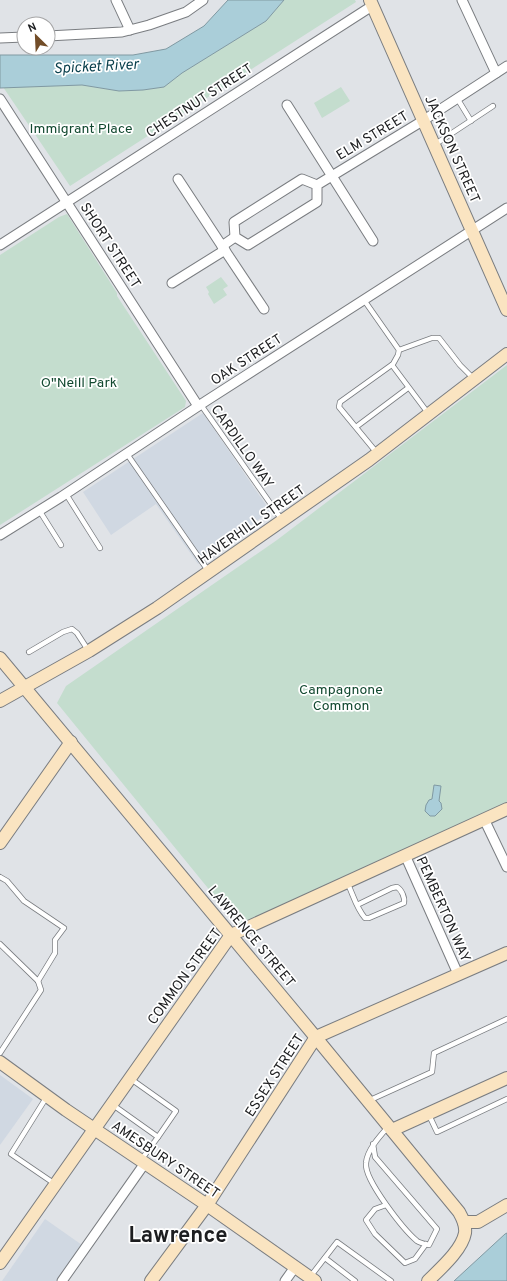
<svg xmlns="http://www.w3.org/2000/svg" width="507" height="1281" font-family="Overpass,sans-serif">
<rect width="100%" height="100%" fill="#e0e3e7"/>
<!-- built -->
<g fill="#d0d8e2">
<path d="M203,413L270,511L198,564L156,504L111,535L83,492Z"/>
<path d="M0,1075L33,1099L0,1145Z"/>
<path d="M45,1219L82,1245L56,1281H2Z"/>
</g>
<!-- green -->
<g fill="#c4ddce">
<path d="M284,0H355L356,2L70,186L3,87L82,85L119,91L143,90L164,87L182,73L266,21Z"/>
<path d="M341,87L350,101L322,118L314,103Z"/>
<path d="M67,214L117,293V296L186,401L185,407L0,525V255L59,217Z"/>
<path d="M221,277L228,286L223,289L227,295L214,304L208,294L209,292L206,287Z"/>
<path d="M507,365V803L238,925L57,703L66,686L277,540Z"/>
</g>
<!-- water -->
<g fill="#aaced9" stroke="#8099a2">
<path d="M228,0H284L266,21L182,73L164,87L143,90L119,91L82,85L0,88V55H133L166,49L204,26Z"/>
<path d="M434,785L441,786L439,801L441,803L442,809L435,816H430L425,811L426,805L429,800L432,799Z"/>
<path d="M507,1233V1281H454L505,1234Z"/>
</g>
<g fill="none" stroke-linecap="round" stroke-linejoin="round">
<defs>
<g id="lane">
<path d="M457,98L471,121"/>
<path d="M434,145L493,106"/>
<path d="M364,300L399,350L398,355L393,364L340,402L339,407L377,453"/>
<path d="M399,350L432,338H439L460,365L473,378"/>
<path d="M392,365L428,413"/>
<path d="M201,405L282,520"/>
<path d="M356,427L408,388"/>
<path d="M127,454L209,572"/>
<path d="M66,494L100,548"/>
<path d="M39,510L61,545"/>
<path d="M29,652L63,632L72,629L77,633L88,650"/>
<path d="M0,877L7,881L24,901L64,928L55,940V953L38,981L0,944"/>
<path d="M347,882C353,894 356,908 365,918H369L404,903C405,898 402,890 397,887L392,888L357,905"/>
<path d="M0,1053L41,990L38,981"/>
<path d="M46,1098L11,1154L55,1184"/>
<path d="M368,1101L432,1072L434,1053L507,1019"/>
<path d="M113,1105L158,1137L176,1111L131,1079"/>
<path d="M429,1115L437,1132L507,1099"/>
<path d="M373,1144L375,1157L437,1229L429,1245C425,1244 420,1243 417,1241C404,1230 364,1180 366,1163C367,1150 380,1136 388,1127"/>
<path d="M141,1160L158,1137"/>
<path d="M386,1205L375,1209L366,1220L375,1234L405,1263L415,1259L426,1244"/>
<path d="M325,1258L355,1281"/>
<path d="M310,1277L337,1242L391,1281"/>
</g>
<g id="street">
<path d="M116,0L130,30"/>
<path d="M462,0L496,73"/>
<path d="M48,36L122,32L149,25L186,12L203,0"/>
<path d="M0,38L24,37"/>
<path d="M0,99L198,406"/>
<path d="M287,105L373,241"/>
<path d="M178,179L222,246L235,237"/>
<path d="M317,185V202L248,245L235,237L234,222L302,179L317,185L424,120L507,66"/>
<path d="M0,245L372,6"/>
<path d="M222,246L264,309"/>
<path d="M172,283L225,250"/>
<path d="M0,535L61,497L206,401L507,208"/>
<path d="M484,819L507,867"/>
<path d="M405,855L458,974"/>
<path d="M62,1281L145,1163"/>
<path d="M285,1281L295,1267"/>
</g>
<g id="secondary">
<path d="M370,0L507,310"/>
<path d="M0,658L308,1028L459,1212C463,1219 466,1226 465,1233C462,1250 440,1269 428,1281"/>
<path d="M0,701L89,651L157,608L369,460L507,354"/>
<path d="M0,843L71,742"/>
<path d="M0,1062L66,1110L207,1205L315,1281"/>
<path d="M392,1130L507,1078"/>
<path d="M464,1222H478L507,1205"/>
<path d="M0,1263L231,935L507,809"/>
<path d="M151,1281L207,1205L316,1037L507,953"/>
</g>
</defs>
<!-- lane casing -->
<use href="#lane" stroke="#7a7d81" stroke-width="6"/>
<!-- street casing -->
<use href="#street" stroke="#7a7d81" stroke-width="11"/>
<!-- secondary casing -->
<use href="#secondary" stroke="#7a7d81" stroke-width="14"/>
<!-- lane -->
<use href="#lane" stroke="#fff" stroke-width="4.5"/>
<!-- street -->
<use href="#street" stroke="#fff" stroke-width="9"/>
<!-- secondary -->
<use href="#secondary" stroke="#fae4c1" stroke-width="12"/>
</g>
<g text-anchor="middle" stroke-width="3.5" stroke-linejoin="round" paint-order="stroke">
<!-- street labels -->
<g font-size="14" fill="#1d1e20" stroke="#fff">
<text transform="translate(199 100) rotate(-33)" y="5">CHESTNUT STREET</text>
<text transform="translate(372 135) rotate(-31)" y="5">ELM STREET</text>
<text transform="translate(453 149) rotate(66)" y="5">JACKSON STREET</text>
<text transform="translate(111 245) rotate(57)" y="5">SHORT STREET</text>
<text transform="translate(246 359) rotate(-33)" y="5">OAK STREET</text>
<text transform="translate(243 446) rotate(55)" y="5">CARDILLO WAY</text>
<text transform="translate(251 524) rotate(-35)" y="5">HAVERHILL STREET</text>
<text transform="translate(444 909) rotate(66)" y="5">PEMBERTON WAY</text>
<text transform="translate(252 936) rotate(50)" y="5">LAWRENCE STREET</text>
<text transform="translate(184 976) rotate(-54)" y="5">COMMON STREET</text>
<text transform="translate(274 1075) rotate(-57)" y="5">ESSEX STREET</text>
<text transform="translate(166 1159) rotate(34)" y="5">AMESBURY STREET</text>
</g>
<!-- park labels -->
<g font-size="14" fill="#124930" stroke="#fff">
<text x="81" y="133">Immigrant Place</text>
<text x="79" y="387">O"Neill Park</text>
<text x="341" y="694">Campagnone<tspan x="341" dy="16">Common</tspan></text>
</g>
<!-- water labels -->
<g font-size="15" font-style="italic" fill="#093f4c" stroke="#fff">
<text transform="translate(96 66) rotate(-3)" y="5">Spicket River</text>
</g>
<!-- town labels -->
<g font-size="22" font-weight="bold" fill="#1d1e20" stroke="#fff">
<text x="178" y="1242">Lawrence</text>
</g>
</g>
<!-- north arrow -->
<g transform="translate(36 36) rotate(336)"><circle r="19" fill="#ffffff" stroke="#a5a5a6"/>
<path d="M0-3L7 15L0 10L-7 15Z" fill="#724d28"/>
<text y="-6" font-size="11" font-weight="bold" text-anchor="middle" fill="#1d1e20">N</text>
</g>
</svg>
